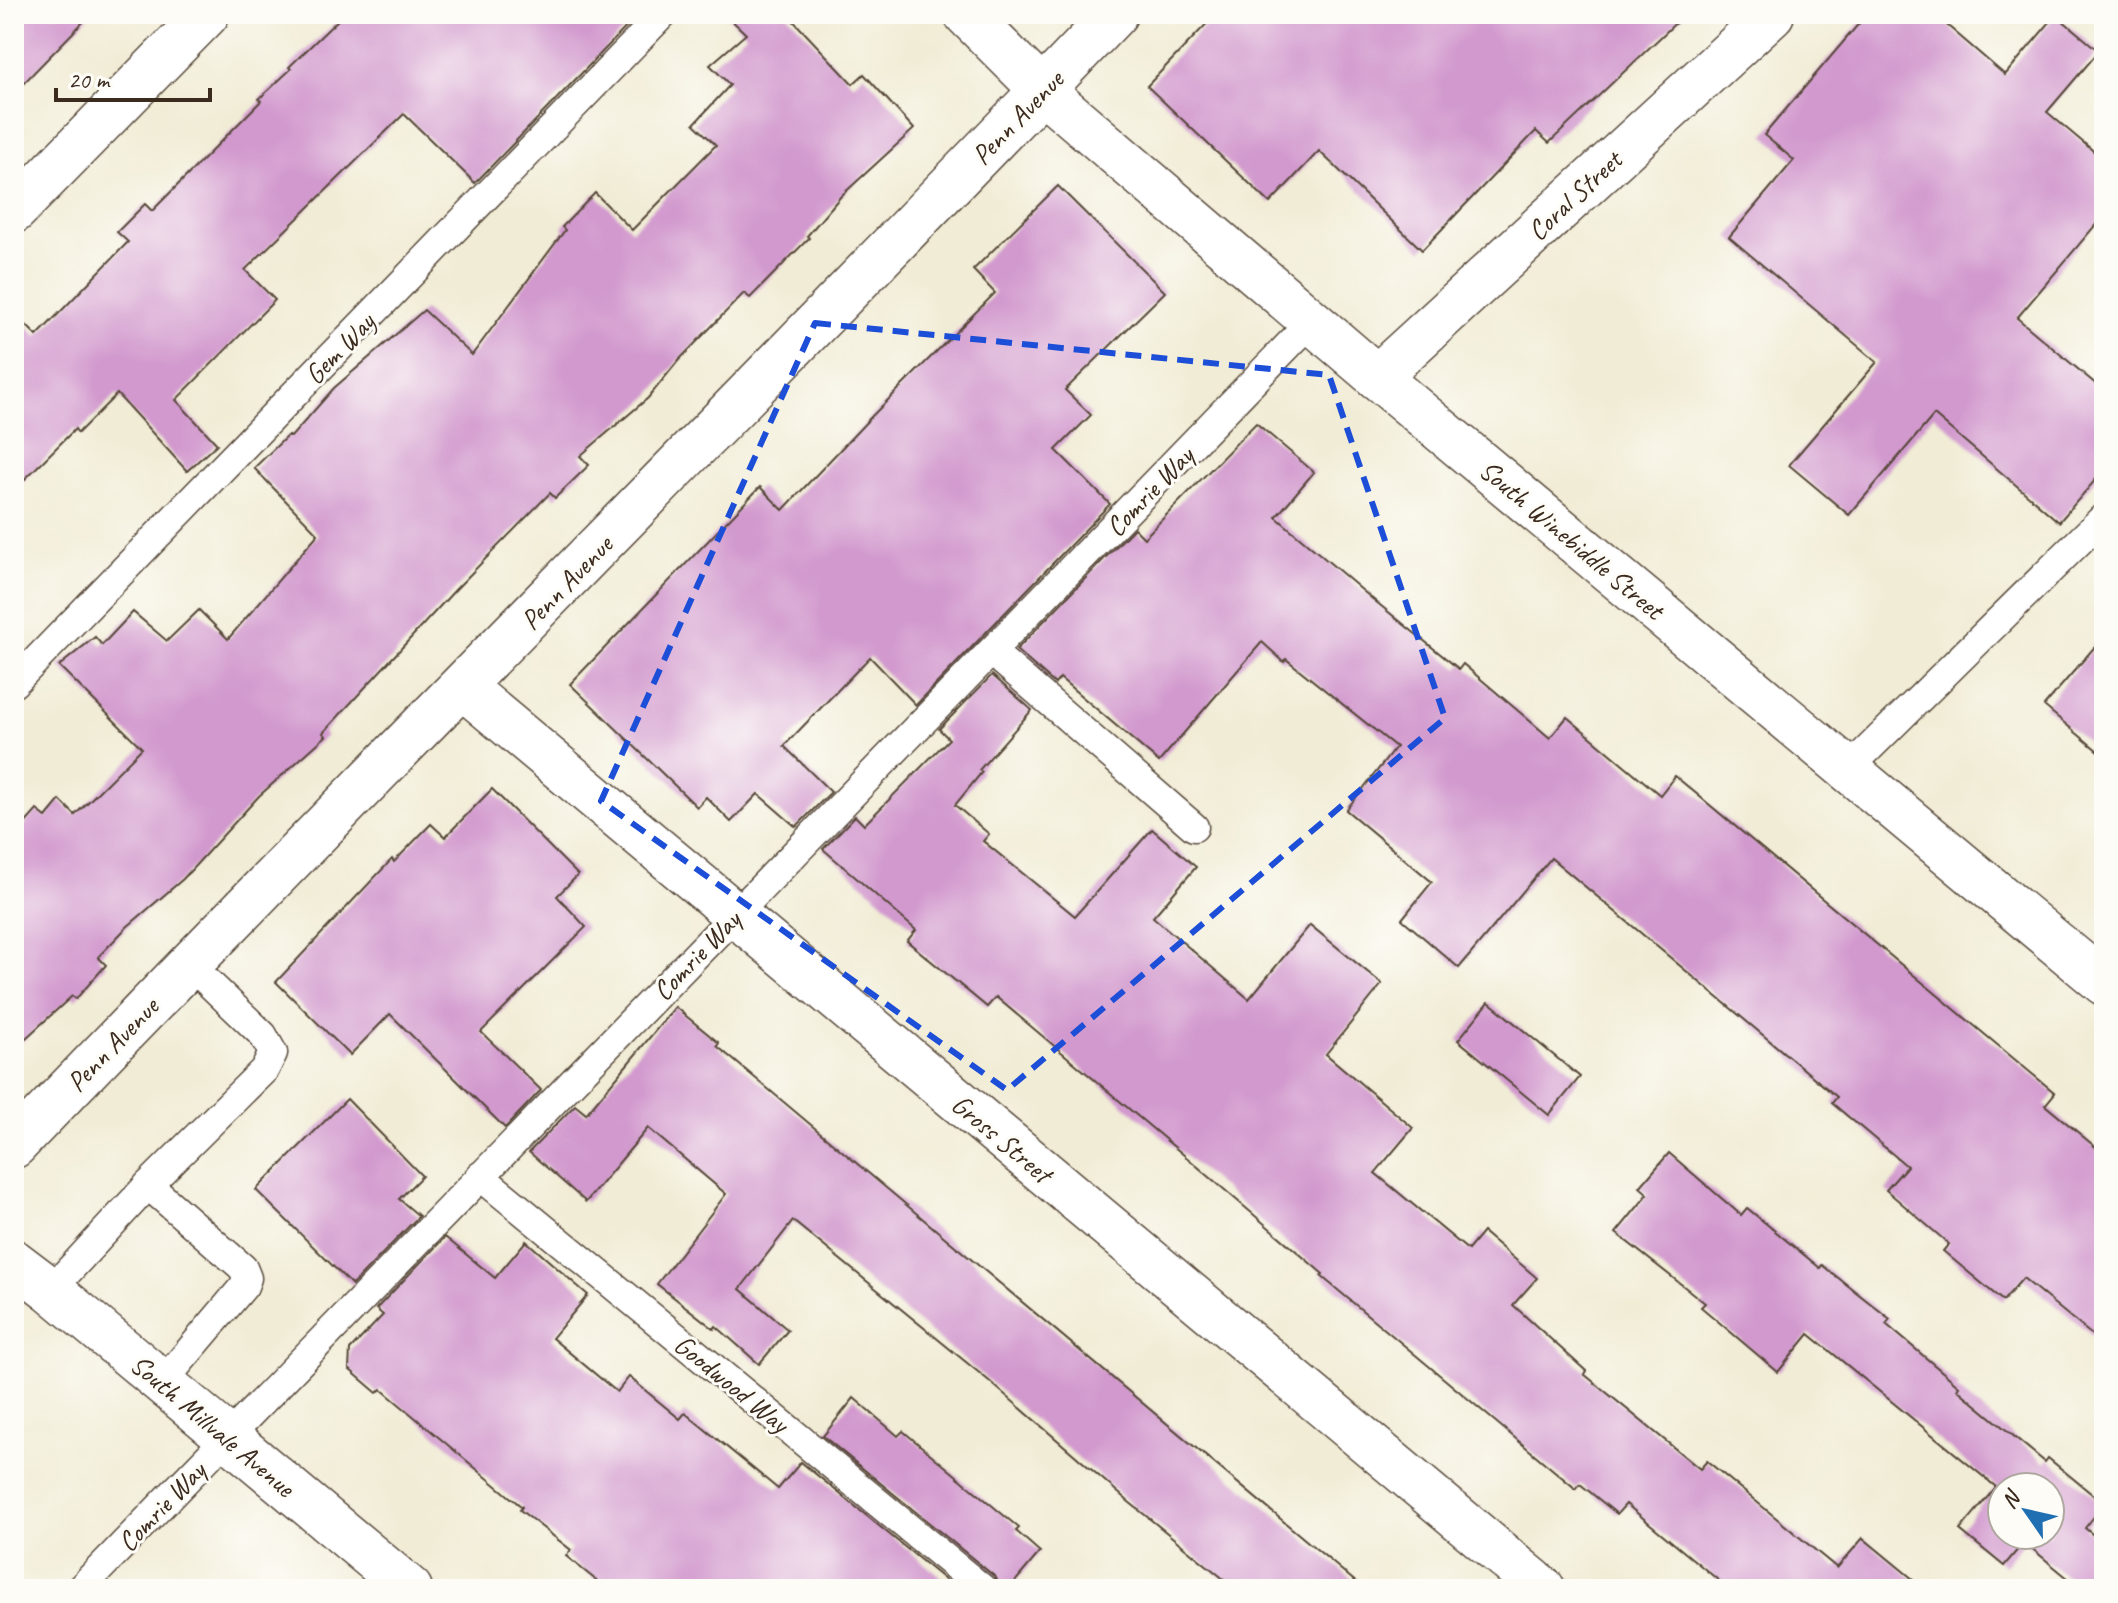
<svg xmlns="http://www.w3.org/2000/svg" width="2118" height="1603" font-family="Caveat,sans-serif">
<rect width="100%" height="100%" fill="#fdfcf7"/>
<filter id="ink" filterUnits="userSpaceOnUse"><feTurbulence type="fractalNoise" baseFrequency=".0125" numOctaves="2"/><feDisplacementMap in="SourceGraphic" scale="16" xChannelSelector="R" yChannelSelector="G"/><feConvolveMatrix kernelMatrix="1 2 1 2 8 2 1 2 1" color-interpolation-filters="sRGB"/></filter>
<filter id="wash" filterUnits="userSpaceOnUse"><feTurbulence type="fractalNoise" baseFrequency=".006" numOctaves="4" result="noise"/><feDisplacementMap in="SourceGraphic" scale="32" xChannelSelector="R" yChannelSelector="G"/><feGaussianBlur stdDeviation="1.8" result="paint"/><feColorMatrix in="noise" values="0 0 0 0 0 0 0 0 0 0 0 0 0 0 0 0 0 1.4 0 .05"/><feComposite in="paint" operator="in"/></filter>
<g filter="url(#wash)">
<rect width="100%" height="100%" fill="#f1ecd5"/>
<g id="blocks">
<!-- building -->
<g fill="#d299ce" fill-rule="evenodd">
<path d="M14,14H91L14,93Z"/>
<path d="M344,14H639L475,183L404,114L245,270L275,300L176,400L217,444L187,471L117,394L78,433L75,429L14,490V313L37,336L128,242L117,232L145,204L152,211L261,101L259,99L291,69L289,67Z"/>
<path d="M725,14H787L853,84L864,74L914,129L841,196L807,236L809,238L750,298L744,293L678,361L648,398L580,456L589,465L555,498L550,493L455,590L323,733L326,736L259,796L183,879L127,927L98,957L106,965L76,999L72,996L14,1049V836L37,810L46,817L60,800L75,815L142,748L59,666L95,637L102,645L133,612L167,641L199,610L228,639L318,534L254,468L288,435L291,437L334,388L424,310L472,355L565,230L562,227L595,193L632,230L716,145L694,124L730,85L710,65L746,34Z"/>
<path d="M1216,14H1685L1549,143L1536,131L1422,250L1319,151L1270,203L1147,86Z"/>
<path d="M1867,14H1934L2005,75L2056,15L2099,51L2047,112L2104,160V215L2017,318L2104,391V470L2059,522L1934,415L1849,515L1789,465L1877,362L1729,237L1794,160L1764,135Z"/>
<path d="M1058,186L1165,292L1065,390L1091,415L1056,450L1110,504L916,705L870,657L784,746L831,792L796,827L758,794L731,822L706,797L697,807L570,684L760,487L783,510L872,416L995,293L973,270Z"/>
<path d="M1256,423L1314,472L1276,517L1370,597L1459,669L1463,664L1550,738L1567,717L1660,795L1675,776L2055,1093L2045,1105L2104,1154V1345L2023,1278L2003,1301L1943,1251L1949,1244L1886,1190L1907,1166L1832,1103L1837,1097L1551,858L1459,968L1402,919L1432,882L1346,810L1396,747L1286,659L1284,662L1262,642L1159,762L1060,678L1055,684L1016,650L1134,528L1144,538Z"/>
<path d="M2104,636V756L2044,706Z"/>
<path d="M992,675L1032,710L979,770L982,772L955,805L989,834L983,841L1075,916L1152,829L1196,867L1153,917L1249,999L1310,925L1382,984L1326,1054L1413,1128L1375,1173L1468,1250L1483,1232L1537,1278L1513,1305L1586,1371L1584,1374L1700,1469L1707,1461L1837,1568L1863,1538L1925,1589H1729L1626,1504L1617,1514L1580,1484L1576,1489L1321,1276L1323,1274L1191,1161L996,997L987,1007L907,941L916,930L823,849L855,816L864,825L949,739L939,729Z"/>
<path d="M492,789L578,875L557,896L586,927L481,1032L541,1090L505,1128L390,1014L350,1055L276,982L392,859L394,862L431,824L445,837Z"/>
<path d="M1489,1002L1580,1077L1549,1115L1458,1040Z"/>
<path d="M675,1007L719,1043L717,1046L1364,1589H1236L1129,1502L988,1380L793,1221L740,1289L788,1330L759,1364L716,1326L714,1329L657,1284L726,1194L648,1128L586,1202L529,1152L575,1105L586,1114Z"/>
<path d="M347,1099L422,1176L399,1199L419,1216L352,1285L256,1190Z"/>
<path d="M1669,1153L1741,1215L1747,1208L1820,1268L1822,1265L1890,1319L1886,1324L1959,1386L1957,1389L2045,1462L2048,1458L2104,1504L2085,1528L2104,1544V1589H2081L2024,1542L2004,1566L1960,1530L1996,1487L1809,1334L1778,1372L1701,1307L1705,1303L1616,1233L1648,1194L1640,1187ZM2002,1487H2050V1535H2002Z"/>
<path d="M445,1237L495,1278L526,1241L588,1295L552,1338L617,1392L629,1377L680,1419L685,1413L778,1489L801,1462L956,1589H607L566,1556L571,1550L520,1510L522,1507L381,1389L377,1393L349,1369L350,1350L383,1315L376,1309Z"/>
<path d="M854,1398L898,1436L903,1431L1019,1528L1016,1531L1040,1552L1009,1589H1000L994,1576L823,1436Z"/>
</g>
</g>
</g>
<g filter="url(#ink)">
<use href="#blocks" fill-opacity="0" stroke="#564739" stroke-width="2"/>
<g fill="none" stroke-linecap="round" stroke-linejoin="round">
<defs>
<g id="lane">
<path d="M992,652L1194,827"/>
<path d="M14,683L663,14"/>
<path d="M1848,769L2104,517"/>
<path d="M480,1176L983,1589"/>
<path d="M148,1185L243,1268L247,1278L244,1286L162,1383"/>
<path d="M51,1290L148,1185L265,1069L273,1053L263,1035L189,964"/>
<path d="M80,1589L1312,321"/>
</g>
<g id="street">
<path d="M966,14L1043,91L1377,377L2104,983"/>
<path d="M14,211L207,14"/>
<path d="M1377,377L1772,14"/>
<path d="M463,687L1543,1589"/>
<path d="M14,1262L51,1290L410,1589"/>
</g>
<path id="primary" d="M14,1146C378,766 752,395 1115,14"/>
</defs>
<!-- lane casing -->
<use href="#lane" stroke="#564739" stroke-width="31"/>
<!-- street casing -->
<use href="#street" stroke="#564739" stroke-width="47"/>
<!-- primary casing -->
<use href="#primary" stroke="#564739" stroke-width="47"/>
<!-- lane -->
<use href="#lane" stroke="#fff" stroke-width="28"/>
<!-- street -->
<use href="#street" stroke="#fff" stroke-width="44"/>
<!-- primary -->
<use href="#primary" stroke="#fff" stroke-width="44"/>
</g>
</g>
<!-- marked area -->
<path fill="none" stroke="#1d4ed8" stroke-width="6" stroke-dasharray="16 10" stroke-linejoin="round" d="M815,323L1329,375L1445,718L1007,1090L601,801Z"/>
<g text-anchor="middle" stroke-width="6" stroke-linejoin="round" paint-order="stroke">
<!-- street labels -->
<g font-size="28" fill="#3b2a1e" stroke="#fdfcf7">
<text transform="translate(1017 117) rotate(-46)" y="10">Penn Avenue</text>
<text transform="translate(1574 195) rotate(-43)" y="10">Coral Street</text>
<text transform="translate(339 348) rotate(-46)" y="10">Gem Way</text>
<text transform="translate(1149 491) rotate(-46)" y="10">Comrie Way</text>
<text transform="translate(1572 539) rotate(40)" y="10">South Winebiddle Street</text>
<text transform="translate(566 582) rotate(-46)" y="10">Penn Avenue</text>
<text transform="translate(696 955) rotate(-46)" y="10">Comrie Way</text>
<text transform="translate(112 1044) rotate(-46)" y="10">Penn Avenue</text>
<text transform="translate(1002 1138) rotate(40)" y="10">Gross Street</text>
<text transform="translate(732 1383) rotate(39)" y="10">Goodwood Way</text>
<text transform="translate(213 1425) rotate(40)" y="10">South Millvale Avenue</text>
<text transform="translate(161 1506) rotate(-46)" y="10">Comrie Way</text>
</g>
</g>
<!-- margin -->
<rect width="2118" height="1603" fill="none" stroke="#fdfcf7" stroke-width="48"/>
<!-- north arrow -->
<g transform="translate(2026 1511) rotate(304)"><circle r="38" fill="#fdfcf7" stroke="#afa8a0" stroke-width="2"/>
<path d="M0-6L14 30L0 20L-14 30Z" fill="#1f6fb2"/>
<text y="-12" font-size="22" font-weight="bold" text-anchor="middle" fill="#3b2a1e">N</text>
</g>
<!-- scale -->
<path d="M56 88v12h154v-12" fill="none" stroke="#3b2a1e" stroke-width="4"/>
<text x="68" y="88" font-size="24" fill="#3b2a1e" stroke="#fdfcf7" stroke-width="6" paint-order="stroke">20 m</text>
</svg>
